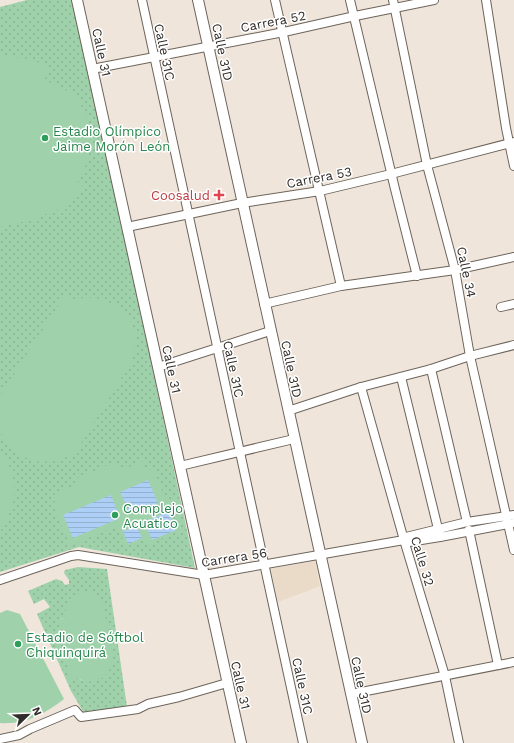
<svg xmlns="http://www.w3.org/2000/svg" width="514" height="743" font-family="'Work Sans',sans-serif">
<defs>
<pattern id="grass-dots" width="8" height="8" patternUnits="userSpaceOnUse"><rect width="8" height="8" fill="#9fd1aa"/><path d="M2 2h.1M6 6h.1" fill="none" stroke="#89b492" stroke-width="1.8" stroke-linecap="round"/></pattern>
<pattern id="water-rules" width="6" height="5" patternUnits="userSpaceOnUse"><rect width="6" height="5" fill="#adcef5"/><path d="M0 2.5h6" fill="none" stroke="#95b1d2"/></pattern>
</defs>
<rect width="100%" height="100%" fill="#efe5db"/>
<!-- commercial -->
<path fill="#eadbc8" d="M315,561L320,586L278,602L271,569Z"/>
<!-- grass -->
<g fill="url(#grass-dots)" fill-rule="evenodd">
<path d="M27,0H74L195,568L79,547L0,572V7Z"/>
<path d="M78,567L107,569L127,707L84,713L71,691L37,614L50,607L44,599L34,604L28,591L56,579L62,581L65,585L69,584V580L64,573L65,570ZM66,618L83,681L78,678L60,619Z"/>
</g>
<!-- pitch -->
<g fill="#9fd1aa">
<path d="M0,55L29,59L49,66L45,79L64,92L69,87L78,98L88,121L85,123L87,131H91C91,151 88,164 78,182L83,186L72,200L63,205L66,212L60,214L57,209L44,215L43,213H40V218L0,227Z"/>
<path d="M65,295L73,300C96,293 124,303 133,327C138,339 135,350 132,361L79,447L70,455L59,461L39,462L20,456L12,449L0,432V396Z"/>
<path d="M0,454C14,466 18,490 12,507C9,516 4,524 0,533Z"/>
<path d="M143,461L147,471L153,468L179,531L148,544L146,539L126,547L117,526L70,546L52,503L57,501L54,494L77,484L75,479L115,462L118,467L120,466L122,470Z"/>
<path d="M82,592C88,592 94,592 99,597C105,606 115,657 111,667C109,673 104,678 98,680C91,683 84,682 78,678L69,679L60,619L66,618C65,603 67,597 82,592Z"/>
<path d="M7,610L20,614L64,699C45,714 24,725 0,723V613Z"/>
</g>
<!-- water -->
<g fill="url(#water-rules)">
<path d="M148,480L158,503L130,514L120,492Z"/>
<path d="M111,495L120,518L73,538L63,515Z"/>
<path d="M168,512L176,530L152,540L144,522Z"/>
<path d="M137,526L142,538L128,544L123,531Z"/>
</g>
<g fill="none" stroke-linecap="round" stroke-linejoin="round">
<defs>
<g id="minor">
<path d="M142,0L303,743"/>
<path d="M275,0L341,286"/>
<path d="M350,0L395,189L417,276"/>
<path d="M393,0L427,165L455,270L470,356L514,550"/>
<path d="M486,0L506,128L514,166"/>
<path d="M92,69L284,32L355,16L434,0"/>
<path d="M127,227L242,203L320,191L391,174L514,142"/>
<path d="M264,304L341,286L455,270L514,257"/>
<path d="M501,307L514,304"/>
<path d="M158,367L270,331"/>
<path d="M431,369L467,522"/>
<path d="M401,377L440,537"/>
<path d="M361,387L404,540L445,676L459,743"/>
<path d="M288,411L361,387L431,369L470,356L514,345"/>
<path d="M180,466L294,439"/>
<path d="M469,530L498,665"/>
<path d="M404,540L406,537L467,522L514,515"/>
<path d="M0,580L71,556L78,555L204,575L404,540L409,542L440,537L514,523"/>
<path d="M351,694L514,662"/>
<path d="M0,739L19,735L30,729L75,710L81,717L138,709L148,704L179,697L227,683"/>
</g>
<g id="tertiary">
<path d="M77,0L241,743"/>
<path d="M198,0L362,743"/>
</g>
</defs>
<!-- minor casing -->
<use href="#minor" stroke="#6d645b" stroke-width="10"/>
<!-- tertiary casing -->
<use href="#tertiary" stroke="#6d645b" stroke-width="12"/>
<!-- minor -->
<use href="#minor" stroke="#fff" stroke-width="8"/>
<!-- tertiary -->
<use href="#tertiary" stroke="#fff" stroke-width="10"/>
</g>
<!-- markers -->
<g fill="#2e9e5b" stroke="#fff" stroke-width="1.5">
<circle cx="45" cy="138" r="4"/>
<circle cx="115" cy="515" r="4"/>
<circle cx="18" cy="644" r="4"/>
</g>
<path fill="#e0444e" stroke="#fff" stroke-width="1.5" d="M217 189h4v4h4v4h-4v4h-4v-4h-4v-4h4z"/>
<g text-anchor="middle" stroke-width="3" stroke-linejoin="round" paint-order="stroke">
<!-- street labels -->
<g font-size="13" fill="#312d2a" stroke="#fff">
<text transform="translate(273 21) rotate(-11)" y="5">Carrera 52</text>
<text transform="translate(102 52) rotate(78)" y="5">Calle 31</text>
<text transform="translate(165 52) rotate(78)" y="5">Calle 31C</text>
<text transform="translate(223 52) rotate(78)" y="5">Calle 31D</text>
<text transform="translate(319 177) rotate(-11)" y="5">Carrera 53</text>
<text transform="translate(467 272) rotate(78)" y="5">Calle 34</text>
<text transform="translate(172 369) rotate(78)" y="5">Calle 31</text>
<text transform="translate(234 369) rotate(78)" y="5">Calle 31C</text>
<text transform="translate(292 369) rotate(78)" y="5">Calle 31D</text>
<text transform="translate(234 557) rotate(-9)" y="5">Carrera 56</text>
<text transform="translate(423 561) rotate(73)" y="5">Calle 32</text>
<text transform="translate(241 685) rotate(77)" y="5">Calle 31</text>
<text transform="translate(362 685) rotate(78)" y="5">Calle 31D</text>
<text transform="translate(303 686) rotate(78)" y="5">Calle 31C</text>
</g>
<!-- leisure labels -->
<g font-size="13" fill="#27864d" stroke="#fff" text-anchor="start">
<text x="53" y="136">Estadio Olímpico<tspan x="53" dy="15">Jaime Morón León</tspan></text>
<text x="123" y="513">Complejo<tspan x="123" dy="15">Acuatico</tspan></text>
<text x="26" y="642">Estadio de Sóftbol<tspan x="26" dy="15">Chiquinquirá</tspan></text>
</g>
<!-- health labels -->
<g font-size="13" fill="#be3a42" stroke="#fff" text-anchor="end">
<text x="210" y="200">Coosalud</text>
</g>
</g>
<!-- north arrow -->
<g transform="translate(28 715) rotate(67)" stroke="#ffffff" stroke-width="3" paint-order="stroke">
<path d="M0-3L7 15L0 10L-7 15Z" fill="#312d2a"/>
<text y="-6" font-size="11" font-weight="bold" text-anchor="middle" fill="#312d2a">N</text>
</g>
</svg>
